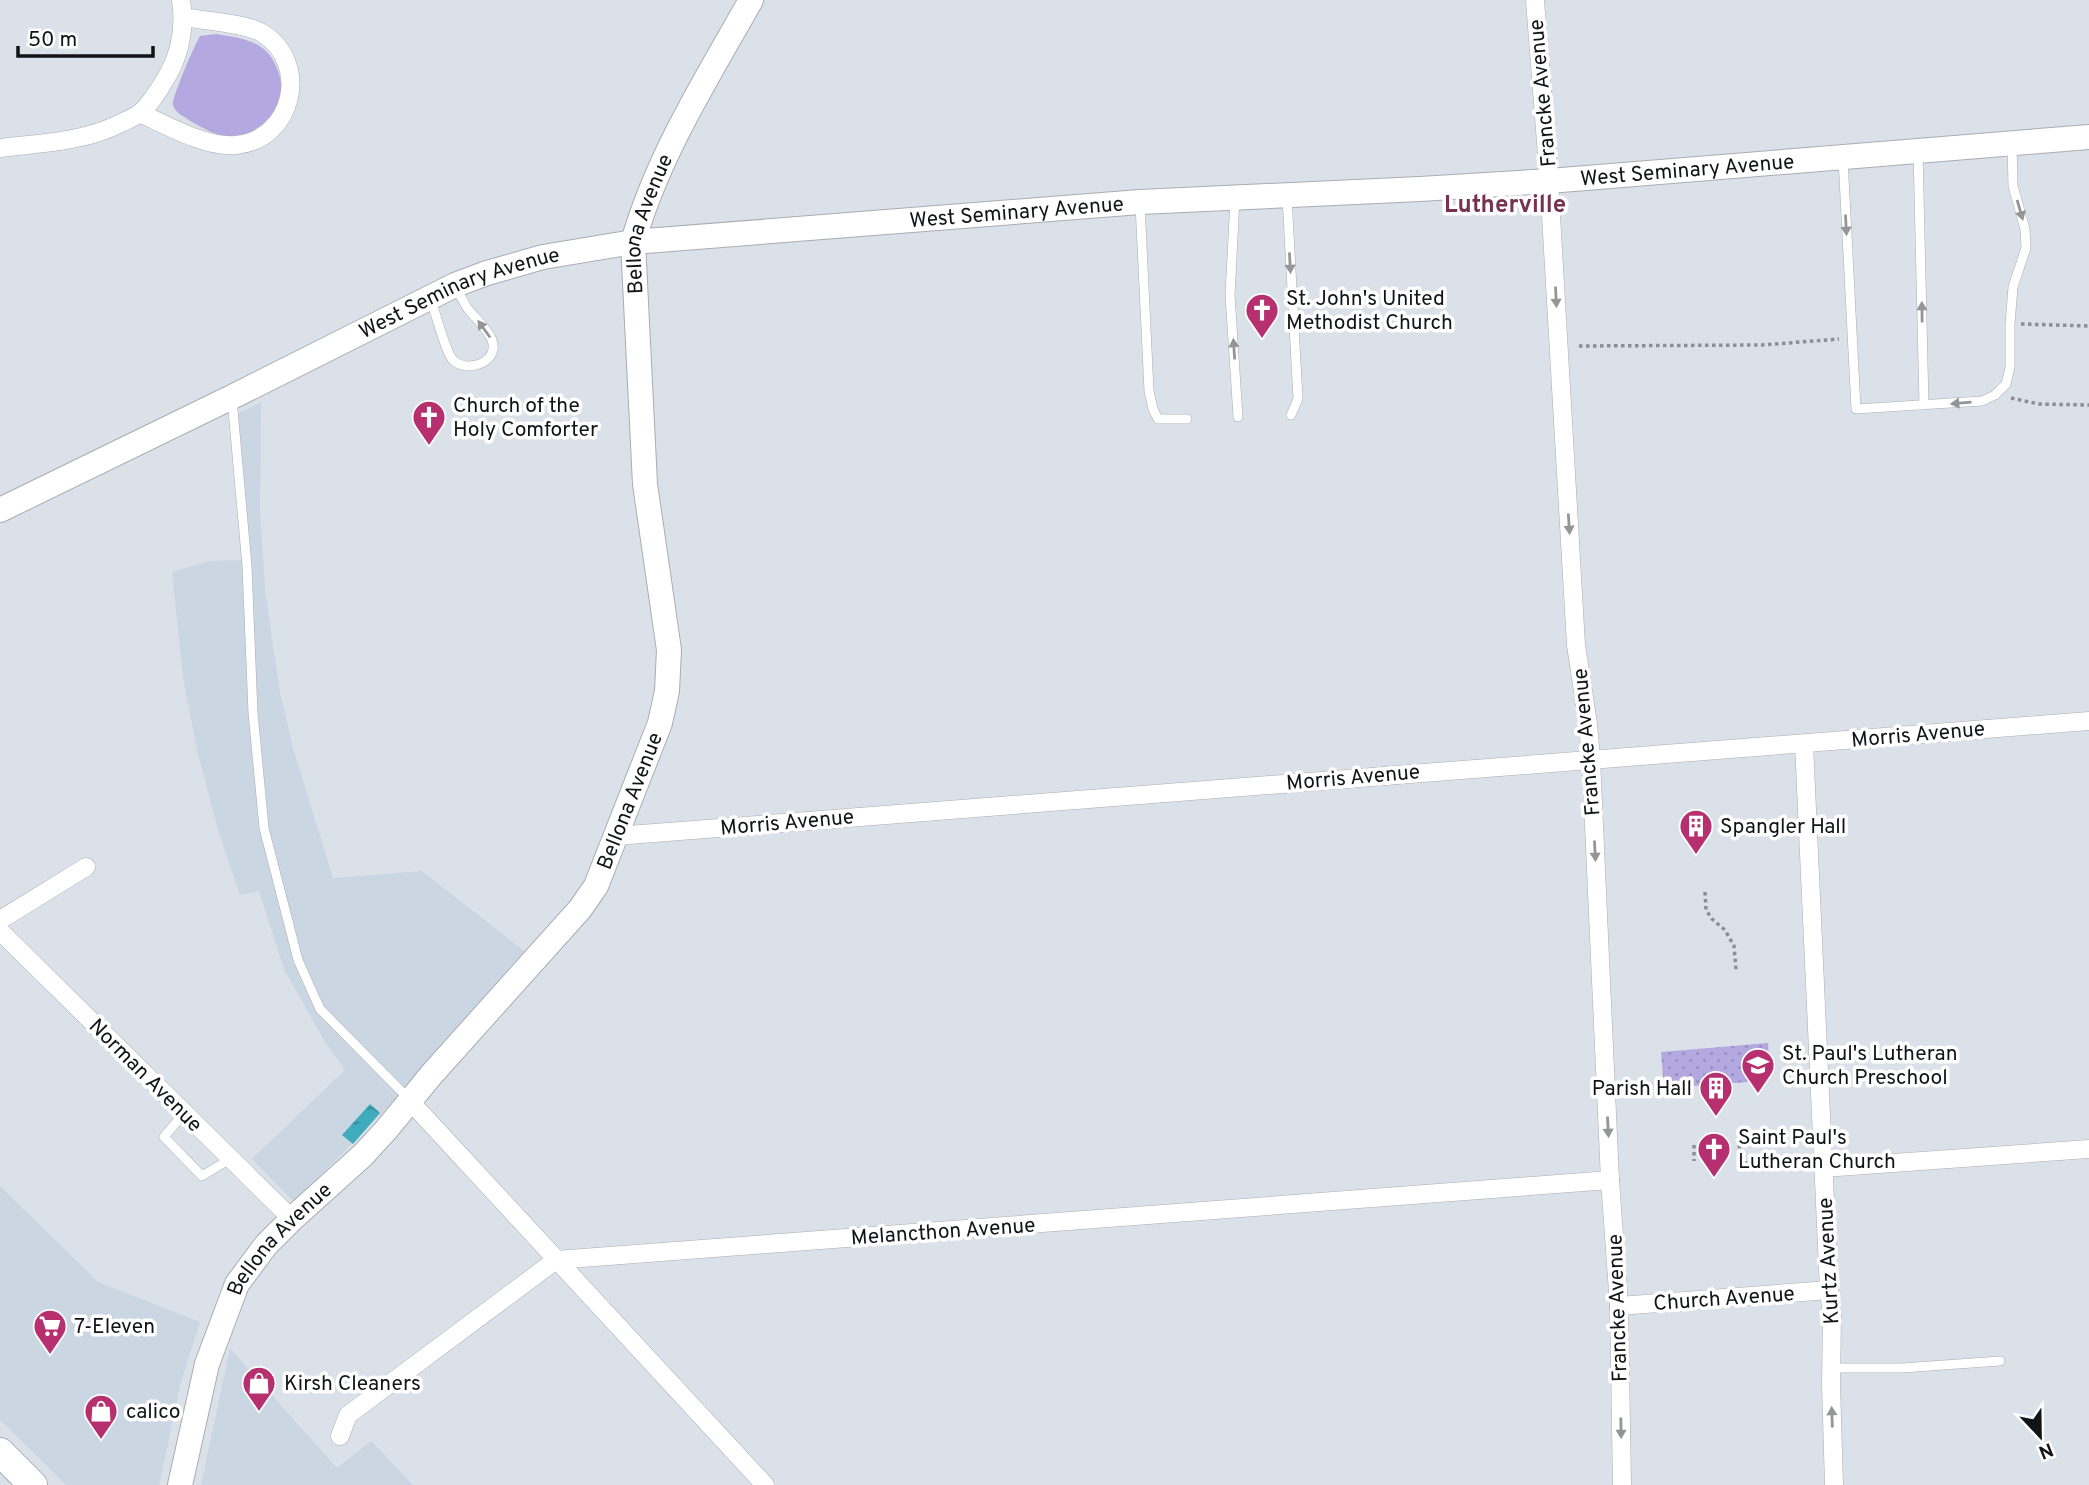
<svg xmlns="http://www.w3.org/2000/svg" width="2089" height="1485" font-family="Overpass,sans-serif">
<defs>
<pattern id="park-dots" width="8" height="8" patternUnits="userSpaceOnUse" patternTransform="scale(1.75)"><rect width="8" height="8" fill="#b4a8e1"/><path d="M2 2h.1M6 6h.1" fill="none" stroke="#9a90c0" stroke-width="1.8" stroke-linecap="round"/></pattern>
<pattern id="water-ripples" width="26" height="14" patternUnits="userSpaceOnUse" patternTransform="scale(1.75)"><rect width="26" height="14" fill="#41abbe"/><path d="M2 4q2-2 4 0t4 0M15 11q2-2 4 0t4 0" fill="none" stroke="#358a99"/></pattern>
</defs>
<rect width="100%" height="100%" fill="#dbe1e8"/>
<!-- built -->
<g fill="#cbd6e3">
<path d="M261,402L260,512L265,589L273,646L280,692L293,748L333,878L422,871L528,954L382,1113L294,1202L252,1159L345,1070L325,1042L284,969L259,891L240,895L229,863L217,826L197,750L183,678L172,572L209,561L241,560L231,417Z"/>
<path d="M0,1186L98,1282L200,1322L181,1382L159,1485H66L0,1420Z"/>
<path d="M230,1348L337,1468L371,1441L413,1485H201Z"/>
</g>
<!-- grass -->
<path fill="#b4a8e1" d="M216,34C246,39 269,41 279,74C289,104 263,135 232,136C217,137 205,129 192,122C185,117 175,113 173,105C171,99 195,44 200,36Z"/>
<!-- park -->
<path fill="url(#park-dots)" d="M1768,1043L1770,1073L1748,1075V1082L1664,1088L1661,1052Z"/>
<!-- water -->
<path fill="url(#water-ripples)" d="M370,1104L380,1113L353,1144L342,1135Z"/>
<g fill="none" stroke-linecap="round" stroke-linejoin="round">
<defs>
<g id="lane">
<path d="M1918,151L1924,405"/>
<path d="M1843,158L1856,409L1982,401L1995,395L2006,384L2010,367V324L2013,287L2026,248L2025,229L2013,186L2012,145"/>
<path d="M1287,197L1298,399L1291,415"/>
<path d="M1235,199L1230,295L1238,417"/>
<path d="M1140,204L1149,391L1153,409L1158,419H1187"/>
<path d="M430,299C436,312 445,352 453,360C467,374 500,362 492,340C487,328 476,319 468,309C463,302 459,293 455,285"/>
<path d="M232,399L247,566L253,713L264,828L298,960L320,1009L408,1098"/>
<path d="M184,1113L164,1137L202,1176L230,1159"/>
<path d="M1832,1368H1902L2000,1361"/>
</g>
<g id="street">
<path d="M1535,0L1549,181L1576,645L1588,724L1591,759L1610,1180L1619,1306L1622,1485"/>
<path d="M140,113C166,125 207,148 236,145C293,140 311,63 262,33C246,23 204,21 184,17"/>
<path d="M0,148C41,143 84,142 121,123C127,120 135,117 140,113C152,103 161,86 169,73C181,50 185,26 181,0"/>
<path d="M1804,744L1829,1290L1832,1316L1831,1384L1834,1485"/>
<path d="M616,836L2089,721"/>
<path d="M0,920L86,867"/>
<path d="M0,931L292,1219"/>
<path d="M409,1100L765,1485"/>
<path d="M1823,1168L2089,1149"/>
<path d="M1619,1306L1829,1290"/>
<path d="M340,1436L348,1415L556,1260L1610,1180"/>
</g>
<g id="secondary">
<path id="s1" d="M0,510L232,397L455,285L487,273L543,257L633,242L1140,202L1420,189L1549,181L2089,137"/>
<path id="s2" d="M180,1485L207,1364L237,1284L266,1245L292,1219L363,1155L386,1130L432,1074L580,909L596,886L660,723L667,691L669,650L645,484L633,242C658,155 707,78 751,0"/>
</g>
<path id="primary" d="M0,1452L33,1485"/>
</defs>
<!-- lane casing -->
<use href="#lane" stroke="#a8adb4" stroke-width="10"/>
<!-- street casing -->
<use href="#street" stroke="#a8adb4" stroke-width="19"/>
<!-- secondary casing -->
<use href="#secondary" stroke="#a8adb4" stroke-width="26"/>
<!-- primary casing -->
<use href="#primary" stroke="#a8adb4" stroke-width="30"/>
<!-- path -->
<g stroke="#8b8f95" stroke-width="3.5" stroke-dasharray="3.5 3.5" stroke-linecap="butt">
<path d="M2021,324L2089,326"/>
<path d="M1579,346L1762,345L1839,339"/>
<path d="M2011,398L2039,404L2089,405"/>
<path d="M1705,892L1706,910L1712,919L1725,930L1734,946L1736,970"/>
<path d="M1758,1142L1739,1143L1741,1163L1760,1162"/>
<path d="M1694,1145V1161"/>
</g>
<!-- lane -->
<use href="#lane" stroke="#fff" stroke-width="9"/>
<!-- street -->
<use href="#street" stroke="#fff" stroke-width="18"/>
<!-- secondary -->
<use href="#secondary" stroke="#fff" stroke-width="24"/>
<!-- primary -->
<use href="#primary" stroke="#fff" stroke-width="28"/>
</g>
<!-- one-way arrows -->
<defs><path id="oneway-solid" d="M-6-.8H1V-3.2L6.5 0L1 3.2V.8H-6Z" transform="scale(1.75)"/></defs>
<g fill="#949596">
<use href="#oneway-solid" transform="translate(2020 210) rotate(74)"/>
<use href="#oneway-solid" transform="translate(1846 225) rotate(87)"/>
<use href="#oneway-solid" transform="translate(1290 263) rotate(87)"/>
<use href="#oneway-solid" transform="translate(1556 297) rotate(87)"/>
<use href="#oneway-solid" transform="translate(1922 312) rotate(-91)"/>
<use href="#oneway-solid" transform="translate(484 329) rotate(-126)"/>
<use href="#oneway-solid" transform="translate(1234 349) rotate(-94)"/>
<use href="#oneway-solid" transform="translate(1961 403) rotate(175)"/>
<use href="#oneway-solid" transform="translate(1569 524) rotate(86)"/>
<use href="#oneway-solid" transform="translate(1595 851) rotate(87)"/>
<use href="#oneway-solid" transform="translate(1608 1127) rotate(87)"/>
<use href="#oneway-solid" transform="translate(1832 1417) rotate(-92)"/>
<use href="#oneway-solid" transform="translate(1621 1428) rotate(89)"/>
</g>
<!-- icons -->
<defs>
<symbol id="church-pin" viewBox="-11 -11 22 30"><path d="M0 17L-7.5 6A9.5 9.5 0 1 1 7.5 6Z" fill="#b62f6f" stroke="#fff"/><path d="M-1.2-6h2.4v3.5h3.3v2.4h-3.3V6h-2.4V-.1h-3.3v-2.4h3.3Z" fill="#fff"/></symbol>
<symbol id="building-pin" viewBox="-11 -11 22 30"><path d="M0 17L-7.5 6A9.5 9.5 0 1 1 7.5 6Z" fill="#b62f6f" stroke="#fff"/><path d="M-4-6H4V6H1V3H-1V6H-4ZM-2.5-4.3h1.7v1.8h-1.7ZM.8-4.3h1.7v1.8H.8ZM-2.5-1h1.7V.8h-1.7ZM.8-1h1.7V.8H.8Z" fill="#fff"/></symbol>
<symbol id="school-pin" viewBox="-11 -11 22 30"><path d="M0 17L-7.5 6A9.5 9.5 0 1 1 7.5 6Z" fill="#b62f6f" stroke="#fff"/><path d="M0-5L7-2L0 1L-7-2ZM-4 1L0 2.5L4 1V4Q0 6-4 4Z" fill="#fff"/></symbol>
<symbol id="supermarket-pin" viewBox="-11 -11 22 30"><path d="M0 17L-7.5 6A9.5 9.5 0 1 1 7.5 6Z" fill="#b62f6f" stroke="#fff"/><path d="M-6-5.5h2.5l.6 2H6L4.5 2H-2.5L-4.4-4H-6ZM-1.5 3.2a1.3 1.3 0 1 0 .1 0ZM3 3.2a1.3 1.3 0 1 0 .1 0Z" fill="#fff"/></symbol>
<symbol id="shop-pin" viewBox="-11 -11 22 30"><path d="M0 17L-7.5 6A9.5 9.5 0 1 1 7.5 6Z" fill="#b62f6f" stroke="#fff"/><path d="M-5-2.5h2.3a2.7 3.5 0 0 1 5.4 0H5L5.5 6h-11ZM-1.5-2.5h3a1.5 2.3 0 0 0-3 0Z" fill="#fff"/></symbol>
</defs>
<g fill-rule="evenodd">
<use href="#church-pin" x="1243" y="291" width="38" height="52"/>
<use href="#church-pin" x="410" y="398" width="38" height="52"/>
<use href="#building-pin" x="1677" y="807" width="38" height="52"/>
<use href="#school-pin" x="1739" y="1046" width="38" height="52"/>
<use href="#building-pin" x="1697" y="1069" width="38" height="52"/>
<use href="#church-pin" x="1695" y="1130" width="38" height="52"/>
<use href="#supermarket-pin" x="31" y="1307" width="38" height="52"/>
<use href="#shop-pin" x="240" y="1364" width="38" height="52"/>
<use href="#shop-pin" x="82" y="1392" width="38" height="52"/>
</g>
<g text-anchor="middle" stroke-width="7" stroke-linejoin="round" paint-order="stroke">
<!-- street labels -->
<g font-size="21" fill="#111316" stroke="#fff">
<text transform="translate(1542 93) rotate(-95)" y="7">Francke Avenue</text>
<text dy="7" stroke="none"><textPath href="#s1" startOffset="1748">West Seminary Avenue</textPath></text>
<text dy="7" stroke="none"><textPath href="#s1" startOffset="1076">West Seminary Avenue</textPath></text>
<text dy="7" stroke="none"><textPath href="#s2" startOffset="1426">Bellona Avenue</textPath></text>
<text dy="7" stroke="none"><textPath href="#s1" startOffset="509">West Seminary Avenue</textPath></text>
<text transform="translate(1918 734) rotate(-5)" y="7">Morris Avenue</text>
<text transform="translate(1586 742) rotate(-95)" y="7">Francke Avenue</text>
<text transform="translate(1353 777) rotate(-5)" y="7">Morris Avenue</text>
<text dy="7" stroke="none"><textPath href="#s2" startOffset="838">Bellona Avenue</textPath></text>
<text transform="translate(787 822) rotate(-5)" y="7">Morris Avenue</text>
<text transform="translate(146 1075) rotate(45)" y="7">Norman Avenue</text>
<text transform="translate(943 1231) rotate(-4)" y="7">Melancthon Avenue</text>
<text dy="7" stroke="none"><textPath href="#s2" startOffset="271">Bellona Avenue</textPath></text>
<text transform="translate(1828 1261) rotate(-93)" y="7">Kurtz Avenue</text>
<text transform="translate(1724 1298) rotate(-4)" y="7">Church Avenue</text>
<text transform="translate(1617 1308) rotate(-92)" y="7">Francke Avenue</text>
</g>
<!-- poi labels -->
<g font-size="21" fill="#111316" stroke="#fff" text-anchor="start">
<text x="1286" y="305">St. John's United<tspan x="1286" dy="24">Methodist Church</tspan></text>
<text x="453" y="412">Church of the<tspan x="453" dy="24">Holy Comforter</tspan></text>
<text x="1720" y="833">Spangler Hall</text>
<text x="1782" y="1060">St. Paul's Lutheran<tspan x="1782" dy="24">Church Preschool</tspan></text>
<text x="1692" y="1095" text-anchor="end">Parish Hall</text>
<text x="1738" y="1144">Saint Paul's<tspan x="1738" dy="24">Lutheran Church</tspan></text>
<text x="74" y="1333">7-Eleven</text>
<text x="284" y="1390">Kirsh Cleaners</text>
<text x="126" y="1418">calico</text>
</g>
<!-- quarter labels -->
<g font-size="24" font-weight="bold" fill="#76324e" stroke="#fff">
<text x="1505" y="212">Lutherville</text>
</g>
</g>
<!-- north arrow -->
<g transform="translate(2040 1436) rotate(158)" stroke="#ffffff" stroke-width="5" paint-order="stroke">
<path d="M0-5L12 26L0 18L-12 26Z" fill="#111316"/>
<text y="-10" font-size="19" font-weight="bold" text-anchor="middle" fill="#111316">N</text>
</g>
<!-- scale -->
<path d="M18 46v10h135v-10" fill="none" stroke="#111316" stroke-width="3.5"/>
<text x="28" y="46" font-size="21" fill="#111316" stroke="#ffffff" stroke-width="5" paint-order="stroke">50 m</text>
</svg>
